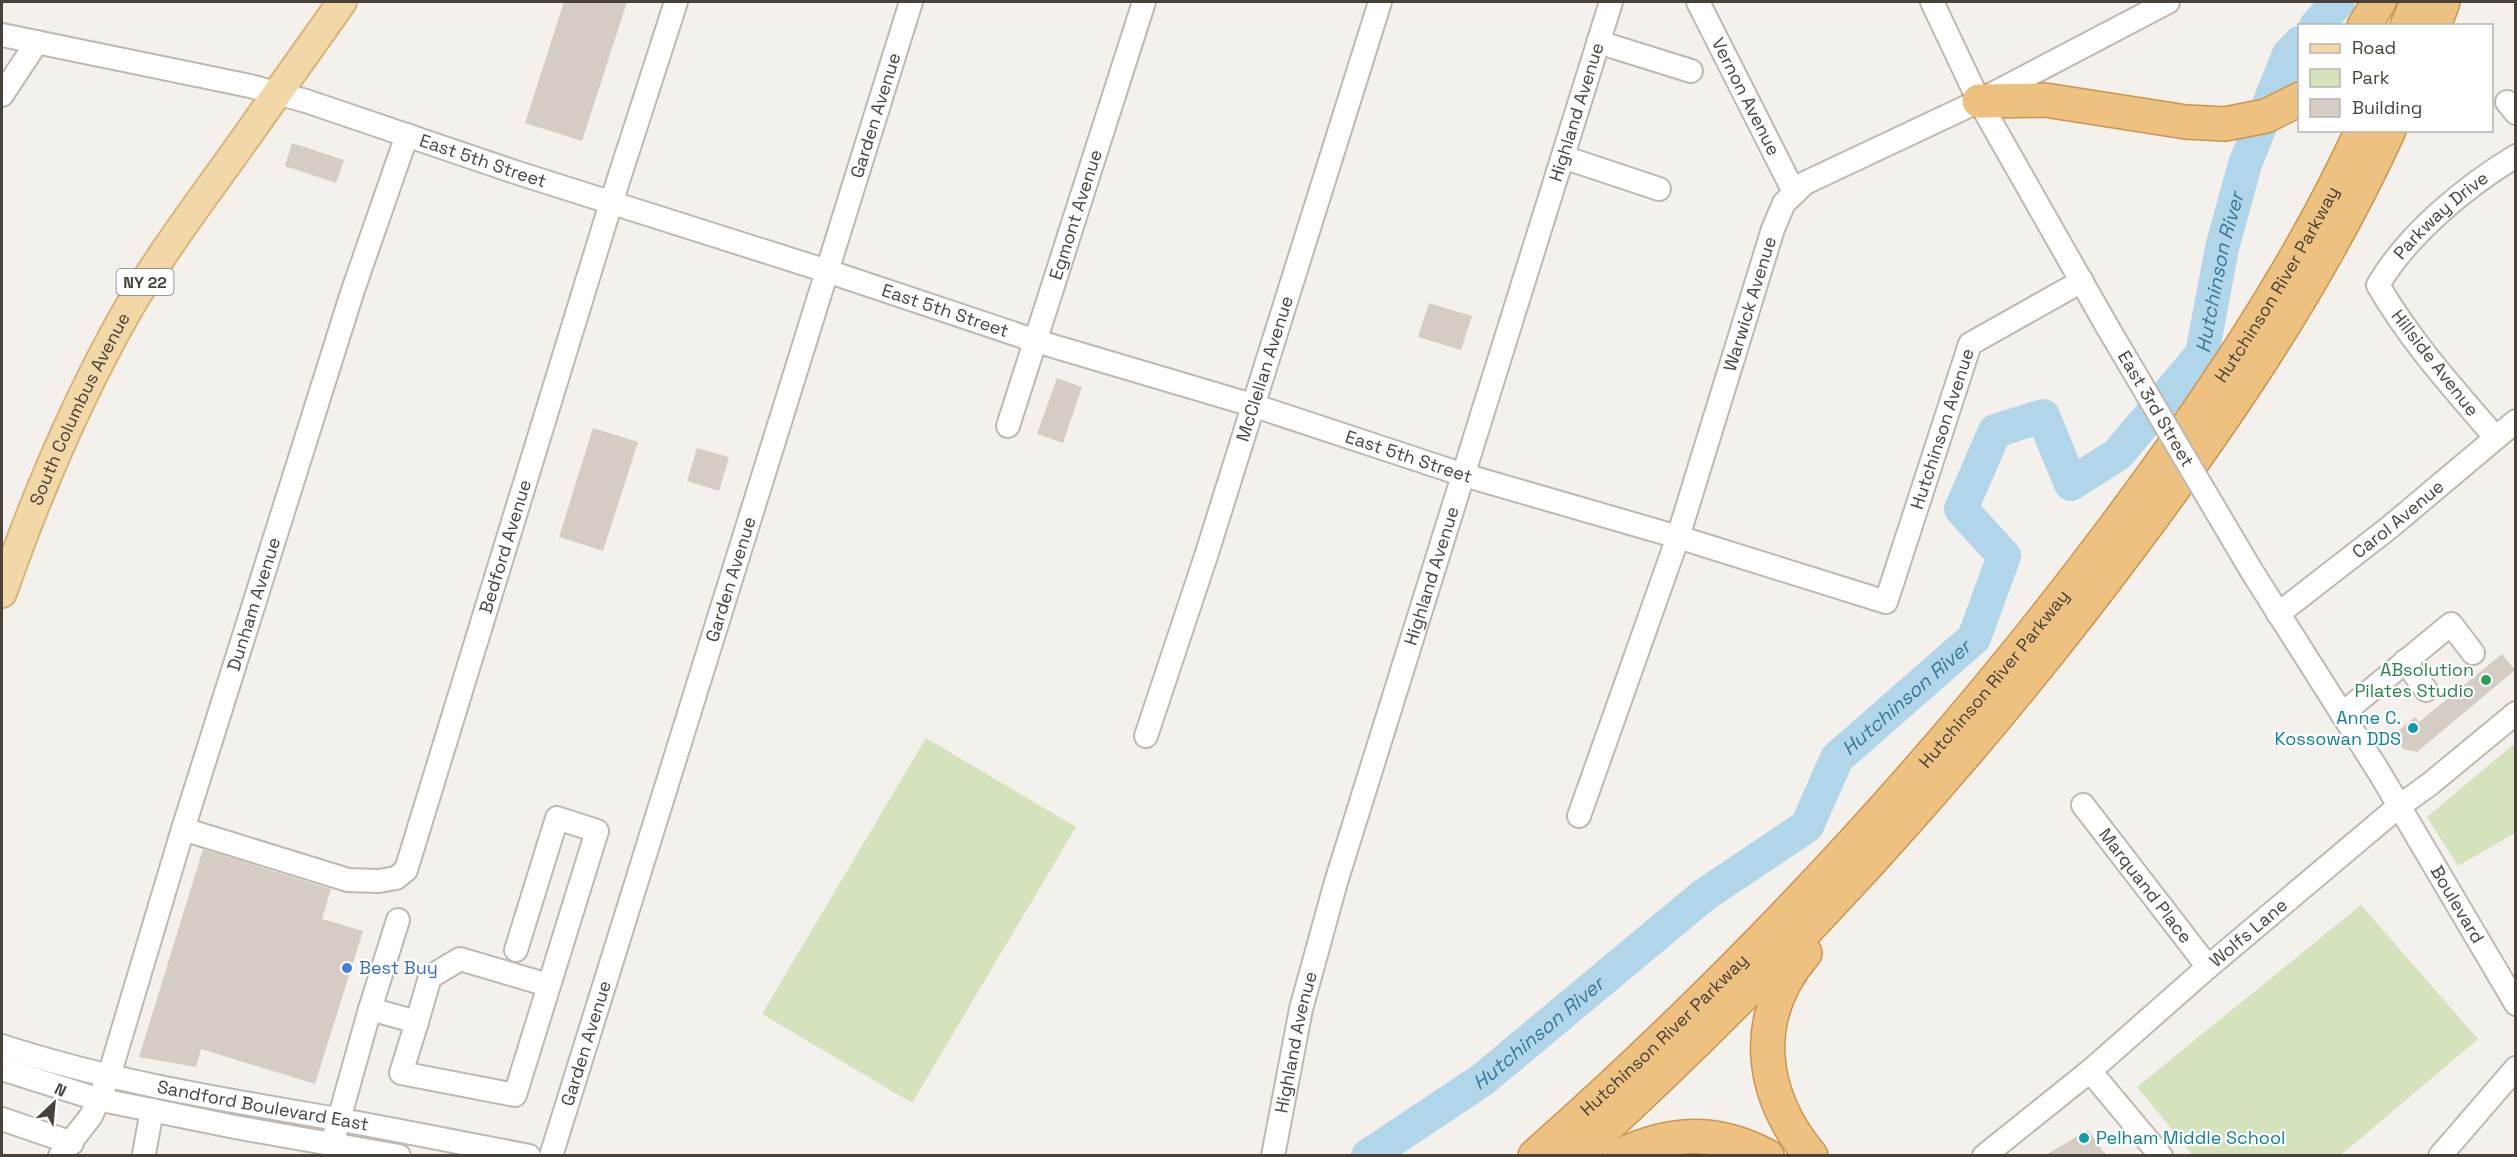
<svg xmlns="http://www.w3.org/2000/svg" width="2517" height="1157" font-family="'Space Grotesk',sans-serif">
<rect width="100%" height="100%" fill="#f4f1ed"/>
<!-- green -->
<g fill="#d4e3bb">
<path d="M926,738L1076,827L912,1103L762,1014Z"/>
<path d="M2515,743V833L2458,866L2427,817Z"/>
<path d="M2361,905L2478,1039L2341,1155H2193L2137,1087Z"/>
</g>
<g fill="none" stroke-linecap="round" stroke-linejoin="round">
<!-- river -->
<g stroke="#b1d6e9" stroke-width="34">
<path d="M2316,26L2338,2"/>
<path id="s1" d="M1368,1156L1482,1080L1704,895L1807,826L1837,758L1974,638L2004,556L1961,509L1995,431L2043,416L2071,484L2118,454L2202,354L2222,248L2245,164L2289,54L2300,43"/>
</g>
</g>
<!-- building -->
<g fill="#d5cdc3">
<path d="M564,2H627L582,141L525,123Z"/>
<path d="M292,143L344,160L336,183L285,166Z"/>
<path d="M1429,303L1472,316L1461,350L1418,337Z"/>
<path d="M1057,378L1082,387L1063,443L1037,434Z"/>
<path d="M593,428L638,442L603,551L559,537Z"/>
<path d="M697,448L729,457L719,491L687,481Z"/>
<path d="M2502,654L2515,670L2417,752L2403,749L2393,735L2415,717L2419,722Z"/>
<path d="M203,849L331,889L322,919L363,931L315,1084L201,1049L196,1067L139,1057Z"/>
<path d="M2088,1130L2106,1155H2046Z"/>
</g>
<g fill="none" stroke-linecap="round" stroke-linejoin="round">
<defs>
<g id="minor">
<path id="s2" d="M1698,2L1794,192"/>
<path d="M1932,2L1979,101L2108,328"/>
<path id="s3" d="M2,35L250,86L306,101L518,173L827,271L1036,341L1252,405L1464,475L1678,537L1886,602L1970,344L2082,281"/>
<path d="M1598,42L1691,71"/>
<path d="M2,95L37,42"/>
<path d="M2507,102L2516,113"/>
<path d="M1563,157L1659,189"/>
<path id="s4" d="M1008,426L1144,2"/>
<path id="s5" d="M2496,438C2454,389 2410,341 2378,285C2408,234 2465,187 2516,156"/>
<path id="s6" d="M2251,570L2379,772L2516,1004"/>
<path id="s7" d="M2278,614L2390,527L2516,421"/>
<path d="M2405,661L2426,690"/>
<path d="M2342,714L2451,624L2473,653"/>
<path id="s8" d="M1146,736L1206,556L1380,2"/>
<path id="s9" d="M2083,805L2208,967"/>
<path id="s10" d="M1579,816L1678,537L1773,229L1784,203L1805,183L1979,101L2168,2"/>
<path id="s11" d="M183,829L348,880L379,881L396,878L406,870L611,203L676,2"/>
<path d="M370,1009L398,920"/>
<path d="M417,1022L430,977L460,959L548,985"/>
<path id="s12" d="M2,1046C109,1081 220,1099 331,1118C397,1130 463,1143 529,1156"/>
<path d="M2,1069L97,1099L235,1127L399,1156"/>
<path d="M2090,1071L2161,1156"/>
<path d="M2,1119L72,1143"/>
<path d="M332,1144L370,1009L417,1022L401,1073L515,1095L597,831L557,818L516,950"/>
<path d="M144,1154L152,1110"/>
<path id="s13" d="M60,1156L91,1116L109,1076L183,829L352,293L407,135"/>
<path id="s14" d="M551,1156L911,2"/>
<path id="s15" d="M1273,1156L1301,1009L1336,882L1611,2"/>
<path id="s16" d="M1984,1156L2090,1071L2208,967L2398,807L2430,784L2516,713"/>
<path d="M2440,1156L2516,1068"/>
</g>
<g id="major">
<path id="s17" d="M2,593C36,496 76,401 127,311C160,255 199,203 237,150C272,101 307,51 342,2"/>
</g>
<g id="highway">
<path d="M2364,26L2379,2"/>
<path d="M2407,26L2417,2"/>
<path d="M2434,26L2443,2"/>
<path d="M1979,101L2045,100L2186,122L2225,124L2266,116L2300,99"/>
<path d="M1805,953C1750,1017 1759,1093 1811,1156"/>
<path id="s18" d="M1535,1156C1748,967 1942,758 2112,531C2205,407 2297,272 2362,130"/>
<path d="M1575,1156C1779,970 1966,767 2131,546C2229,415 2321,279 2389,130"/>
<path d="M1619,1156C1671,1131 1716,1129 1767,1156"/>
</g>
</defs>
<!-- minor casing -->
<use href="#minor" stroke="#bfb8b0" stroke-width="26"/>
<!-- major casing -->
<use href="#major" stroke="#d7b478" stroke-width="32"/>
<!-- highway casing -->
<use href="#highway" stroke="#cc954f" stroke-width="36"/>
<!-- minor -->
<use href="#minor" stroke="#fff" stroke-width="22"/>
<!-- major -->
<use href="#major" stroke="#f3d8a7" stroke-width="28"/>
<!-- highway -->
<use href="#highway" stroke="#edc17f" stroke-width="33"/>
<defs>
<g id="minor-bridge">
<path id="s19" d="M2108,328L2251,570"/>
</g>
</defs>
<!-- minor-bridge casing -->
<use href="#minor-bridge" stroke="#bfb8b0" stroke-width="26" stroke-linecap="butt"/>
<!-- minor-bridge -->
<use href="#minor-bridge" stroke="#fff" stroke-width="22"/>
</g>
<!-- markers -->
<circle fill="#2e9e5b" stroke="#fff" stroke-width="2" cx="2486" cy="680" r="6"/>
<g fill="#0f9aa8" stroke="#fff" stroke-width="2">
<circle cx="2413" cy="728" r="6"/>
<circle cx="2084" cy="1138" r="6"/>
</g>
<circle fill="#3f7fe0" stroke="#fff" stroke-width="2" cx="347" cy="968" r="6"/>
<g text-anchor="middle" stroke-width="4.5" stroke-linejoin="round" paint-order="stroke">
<!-- shield labels -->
<rect fill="#fff" stroke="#7f7b76" stroke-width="1.5" x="116.5" y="269" width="57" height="26" rx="4.5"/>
<g font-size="16" font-weight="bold" fill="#48423b">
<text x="145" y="288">NY 22</text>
</g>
<!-- street labels -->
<g font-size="18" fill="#48423b" stroke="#fff">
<text dy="6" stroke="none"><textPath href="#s2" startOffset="106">Vernon Avenue</textPath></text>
<text dy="6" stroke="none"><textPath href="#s15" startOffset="1088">Highland Avenue</textPath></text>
<text dy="6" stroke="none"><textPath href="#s14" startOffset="1090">Garden Avenue</textPath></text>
<text dy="6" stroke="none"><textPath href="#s3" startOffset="498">East 5th Street</textPath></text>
<text dy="6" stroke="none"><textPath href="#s4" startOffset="222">Egmont Avenue</textPath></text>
<text dy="6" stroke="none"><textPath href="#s5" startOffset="288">Parkway Drive</textPath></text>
<text dy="6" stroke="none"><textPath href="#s18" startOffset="1149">Hutchinson River Parkway</textPath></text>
<text dy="6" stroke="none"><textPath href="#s10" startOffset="540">Warwick Avenue</textPath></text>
<text dy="6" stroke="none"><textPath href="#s3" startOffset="984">East 5th Street</textPath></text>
<text transform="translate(2435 363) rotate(52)" y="6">Hillside Avenue</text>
<text dy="6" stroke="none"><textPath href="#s8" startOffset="386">McClellan Avenue</textPath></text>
<text dy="6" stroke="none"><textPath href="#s19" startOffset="94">East 3rd Street</textPath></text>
<text dy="6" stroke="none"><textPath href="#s17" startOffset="200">South Columbus Avenue</textPath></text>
<text dy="6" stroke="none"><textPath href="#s3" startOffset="2151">Hutchinson Avenue</textPath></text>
<text dy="6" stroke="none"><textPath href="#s3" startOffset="1470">East 5th Street</textPath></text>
<text dy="6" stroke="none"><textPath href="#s7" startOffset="153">Carol Avenue</textPath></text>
<text dy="6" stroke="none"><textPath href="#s11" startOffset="572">Bedford Avenue</textPath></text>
<text dy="6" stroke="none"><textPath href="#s15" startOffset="602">Highland Avenue</textPath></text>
<text dy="6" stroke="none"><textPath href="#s14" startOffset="604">Garden Avenue</textPath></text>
<text dy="6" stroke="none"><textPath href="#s13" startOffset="588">Dunham Avenue</textPath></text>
<text dy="6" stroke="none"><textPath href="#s18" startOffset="663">Hutchinson River Parkway</textPath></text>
<text dy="6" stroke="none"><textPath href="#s9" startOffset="102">Marquand Place</textPath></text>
<text dy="6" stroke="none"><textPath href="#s6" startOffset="393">Boulevard</textPath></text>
<text dy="6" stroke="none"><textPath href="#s16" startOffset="346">Wolfs Lane</textPath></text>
<text dy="6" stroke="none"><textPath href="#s18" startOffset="177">Hutchinson River Parkway</textPath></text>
<text dy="6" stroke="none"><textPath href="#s14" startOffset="118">Garden Avenue</textPath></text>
<text dy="6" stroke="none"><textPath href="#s15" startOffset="116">Highland Avenue</textPath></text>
<text dy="6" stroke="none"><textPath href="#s12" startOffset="268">Sandford Boulevard East</textPath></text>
</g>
<!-- leisure labels -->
<g font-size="18" fill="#27864d" stroke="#fff" text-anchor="end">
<text x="2474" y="676">ABsolution<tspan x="2474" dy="21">Pilates Studio</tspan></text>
</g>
<!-- culture labels -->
<g font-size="18" fill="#0d838f" stroke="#fff" text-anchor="end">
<text x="2401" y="724">Anne C.<tspan x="2401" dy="21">Kossowan DDS</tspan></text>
<text x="2096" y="1144" text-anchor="start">Pelham Middle School</text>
</g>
<!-- shop labels -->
<g font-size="18" fill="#366cbe" stroke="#fff" text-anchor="start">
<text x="359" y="974">Best Buy</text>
</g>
<!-- water labels -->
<g font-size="20" font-style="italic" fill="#3a789a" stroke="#fff">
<text dy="7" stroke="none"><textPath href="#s1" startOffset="1436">Hutchinson River</textPath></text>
<text dy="7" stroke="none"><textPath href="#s1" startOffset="716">Hutchinson River</textPath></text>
<text dy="7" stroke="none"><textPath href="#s1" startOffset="210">Hutchinson River</textPath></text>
</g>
</g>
<!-- border -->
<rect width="2517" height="1157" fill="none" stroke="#48423b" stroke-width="6"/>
<!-- legend -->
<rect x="2298" y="24" width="195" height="108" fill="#ffffff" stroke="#b6b3b1" stroke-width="1.5"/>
<rect x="2310" y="44" width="30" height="9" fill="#f3d8a7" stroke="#b6b3b1" stroke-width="1.5"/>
<text x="2352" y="54" font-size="18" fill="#48423b">Road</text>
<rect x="2310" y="69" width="30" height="18" fill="#d4e3bb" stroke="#b6b3b1" stroke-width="1.5"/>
<text x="2352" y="84" font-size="18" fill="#48423b">Park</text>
<rect x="2310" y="99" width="30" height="18" fill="#d5cdc3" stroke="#b6b3b1" stroke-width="1.5"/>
<text x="2352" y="114" font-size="18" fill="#48423b">Building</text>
<!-- north arrow -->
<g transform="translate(54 1103) rotate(26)" stroke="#ffffff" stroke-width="4.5" paint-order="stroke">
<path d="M0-4.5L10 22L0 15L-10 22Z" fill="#48423b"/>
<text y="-9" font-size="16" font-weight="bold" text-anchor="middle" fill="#48423b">N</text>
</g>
</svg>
